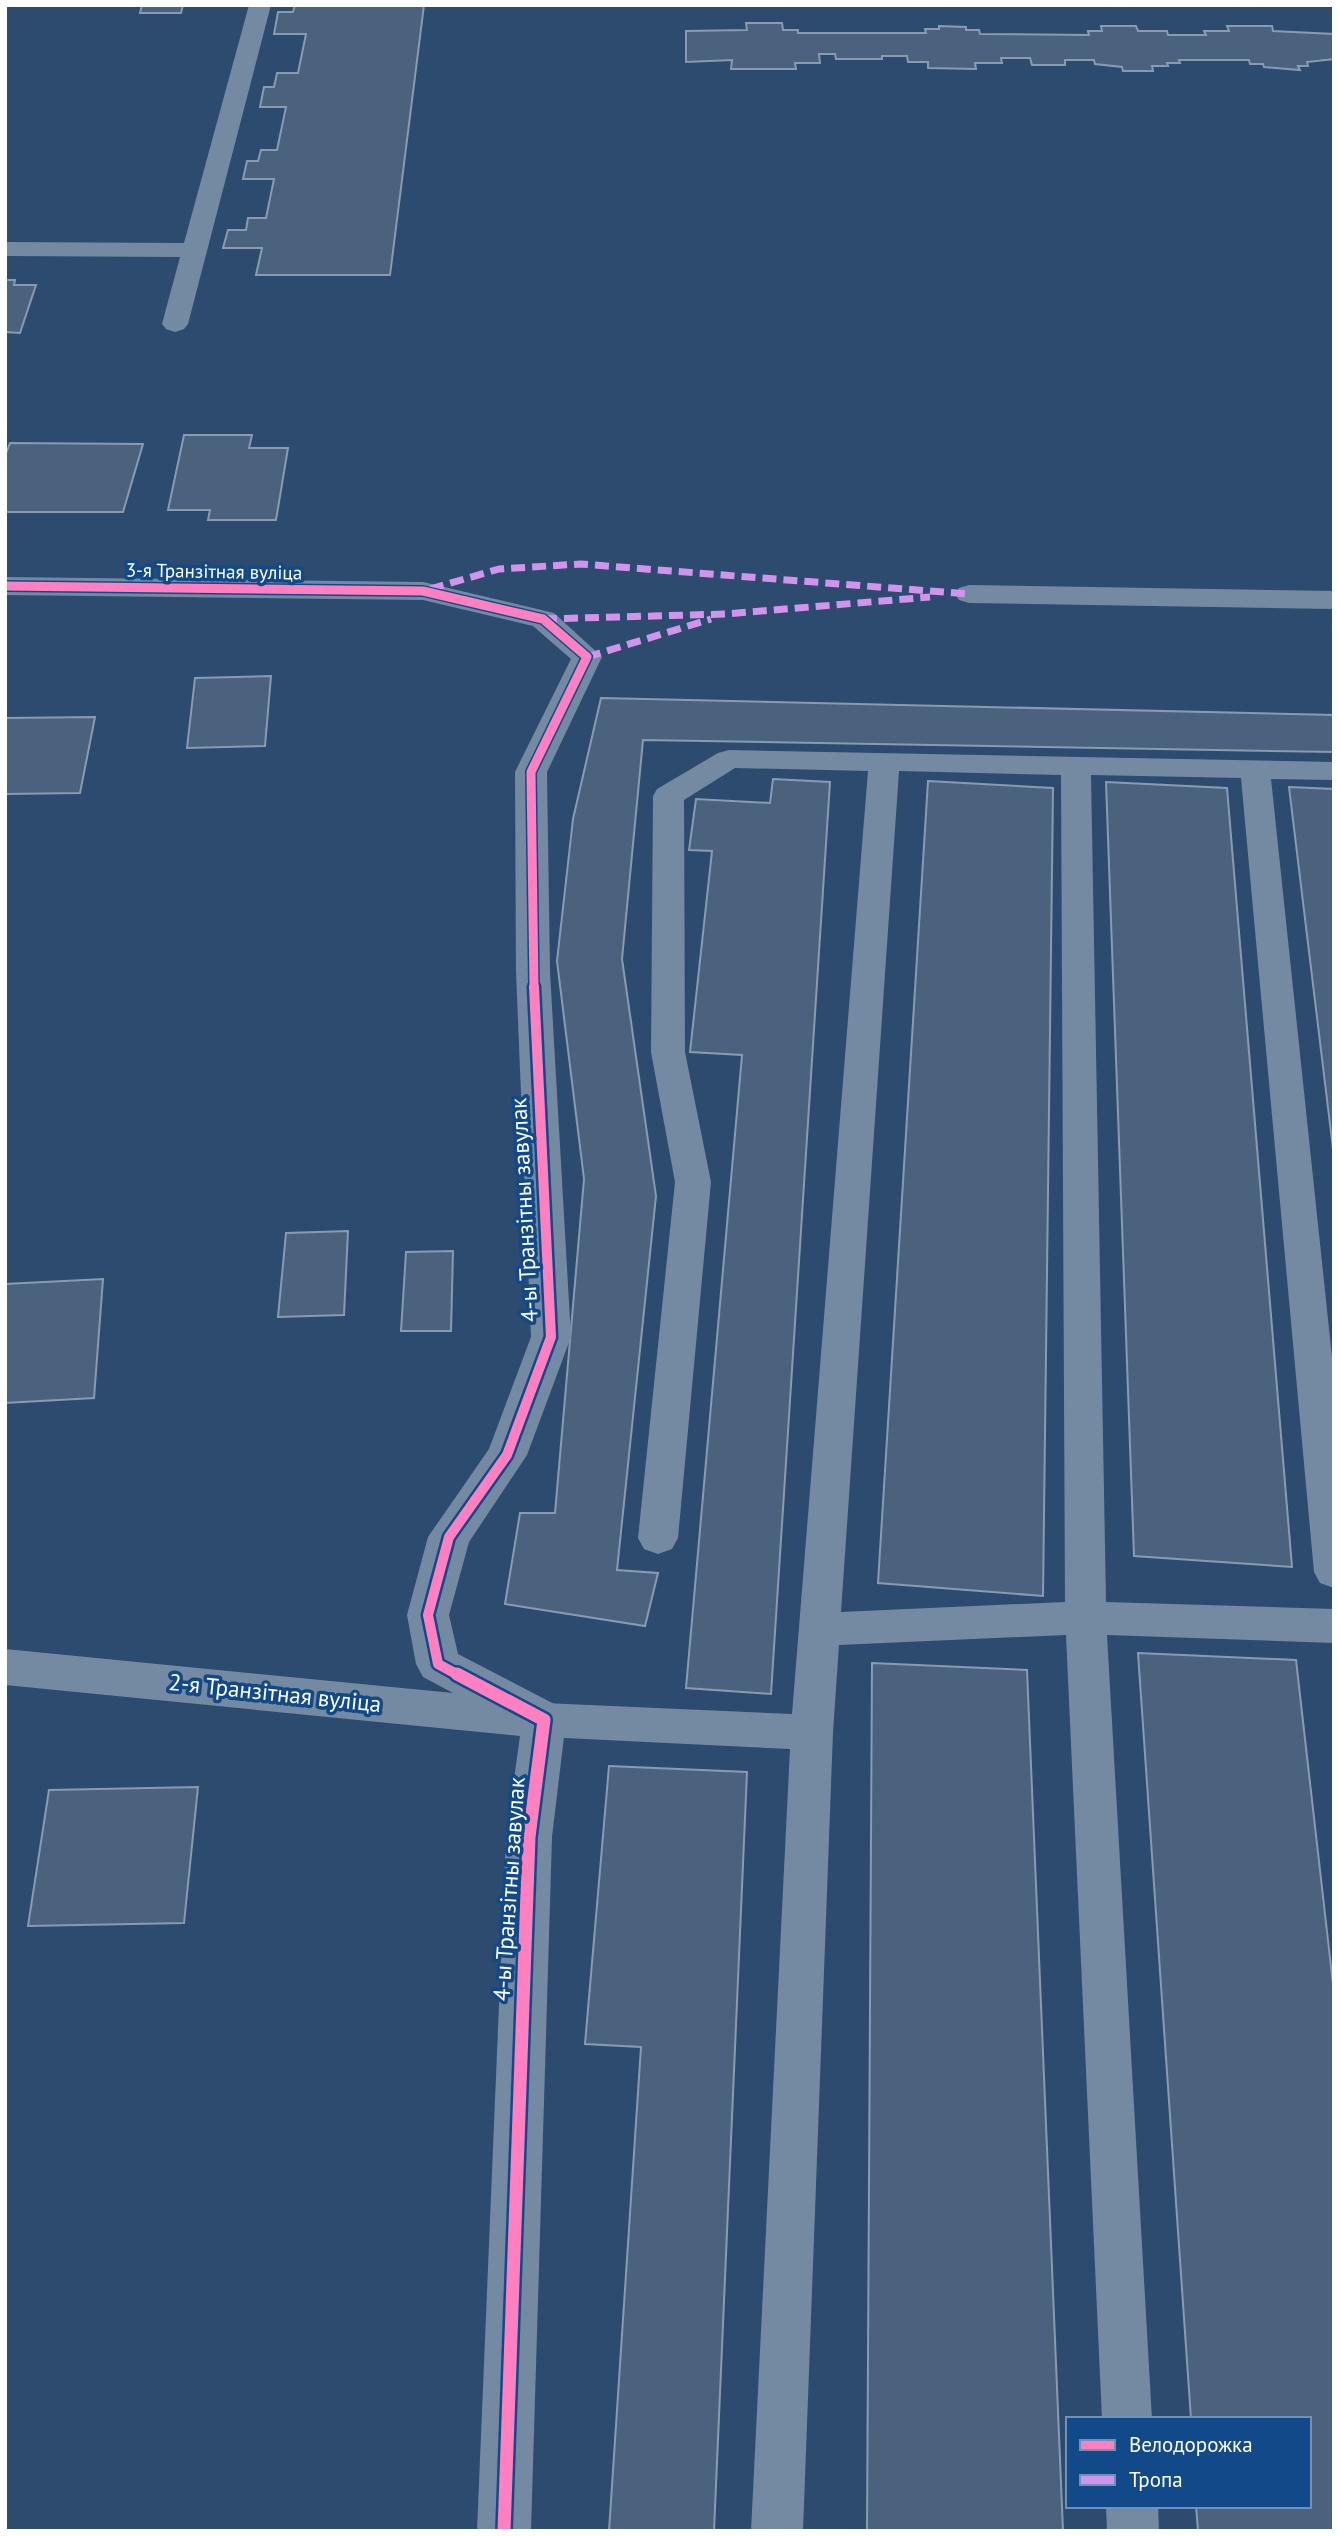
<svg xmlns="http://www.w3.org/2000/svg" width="1339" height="2536" font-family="'PT Sans',sans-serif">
<rect width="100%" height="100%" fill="#2d4b6e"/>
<!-- building -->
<g fill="#4a627e" stroke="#889bb1" stroke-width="2">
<path d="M142,5H183L181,13H140Z"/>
<path d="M295,5H424L390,275H256L262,248H223L228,230H246L248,218H266L274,179H243L247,161H258L261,150H277L286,107H260L264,87H274L277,73H298L306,34H274L278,12H293Z"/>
<path d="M746,23H782L783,30H798V33H926L925,29H939V26L966,27V30H979L980,34L1089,35L1088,31H1102L1101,26H1136L1138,31H1167L1168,35H1206L1204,31H1229L1227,26H1272L1273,31L1334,34V59L1307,62L1308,66H1298L1300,70L1264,67L1263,64H1250L1249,60H1179L1180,63H1167L1168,66H1152L1153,71H1123L1122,67L1095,64L1094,60H1065V65H1032L1030,58H1001L1002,63H975L976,69L928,68V62H908L907,56H882V59H836L835,54H819L820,63H795L796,69H731L732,60L686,62V31L747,30Z"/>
<path d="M5,280H15L14,285H36L20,333L5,332Z"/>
<path d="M184,435H252L249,448H288L276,520H208L210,510H168Z"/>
<path d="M10,443L143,444L123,512H5V456Z"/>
<path d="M271,676L265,746L187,748L195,678Z"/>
<path d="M601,698L1334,715V752L643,740L622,959L656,1196L617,1570L658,1573L645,1626L505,1604L520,1513H555L584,1179L557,961L573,819Z"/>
<path d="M95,717L80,793L5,794L6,718Z"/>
<path d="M773,779L830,782L771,1694L686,1688L742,1055L690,1052L712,851L689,850L696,799L770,803Z"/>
<path d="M928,781L1053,788L1043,1596L878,1583Z"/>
<path d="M1106,782L1227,788L1292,1567L1134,1556Z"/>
<path d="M1289,787L1334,789V1157Z"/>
<path d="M348,1231L344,1315L278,1317L286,1233Z"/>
<path d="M453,1251L451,1331H401L406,1252Z"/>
<path d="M103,1279L94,1398L5,1403V1284Z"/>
<path d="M1138,1653L1296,1660L1334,1993V2531H1198L1196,2506H1309V2419H1191Z"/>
<path d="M872,1663L1027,1670L1063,2531H867Z"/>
<path d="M609,1766L747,1772L714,2531H609L641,2047L585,2044Z"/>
<path d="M198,1787L184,1923L28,1926L49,1790Z"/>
</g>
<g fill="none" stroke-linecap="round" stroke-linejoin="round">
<!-- lane -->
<g fill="#748aa3" fill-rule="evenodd">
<path d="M249,5H271L188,324L184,329L175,332L166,329L162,324L180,257L5,256V242L184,243Z"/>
<path d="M969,585L1334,591V609L969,603L959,600L955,594L959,588Z"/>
<path d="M729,750L1334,762V780L1271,779L1334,1376V1588L1320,1583L1314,1572L1241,778L1091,775L1106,1602L1334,1609V1643L1107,1635L1152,2419H1102L1066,1635L839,1645L833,1732L803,2531H751L790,1749L544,1737L529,1732L523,1720L529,1708L544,1703L792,1714L868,771L735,768L684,800L685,1052L711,1182L678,1538L672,1549L658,1554L644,1549L638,1538L675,1182L651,1052L653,796L657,789L718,753ZM899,771L1061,775L1065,1602L841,1612Z"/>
<path d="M1106,2506H1158L1159,2531H1107Z"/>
</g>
<!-- street -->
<path fill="#748aa3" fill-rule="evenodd" d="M5,577L423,582L554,613L602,657L547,772L550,972L571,1337L527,1455L469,1542L449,1615L458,1654L560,1707L566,1720L552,1837L531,2531H477L506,1837L520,1736L5,1685V1649L453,1693L423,1677L416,1664L407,1615L428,1537L489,1449L531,1337L516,972L515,772L571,659L533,626L423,600L5,595Z"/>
<!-- quiet -->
<g stroke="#d193ec" stroke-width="7" stroke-dasharray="14 7" stroke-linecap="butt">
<path d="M430,589L499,569L581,564L969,594"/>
<path d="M543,619L726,614L930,597"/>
<path d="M587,657L711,619"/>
</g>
<defs>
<path id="cycleway-far2" d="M5,586L423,591L543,619L587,657L531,772L534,988"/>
<path id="cycleway-far1" d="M460,1676L438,1664L428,1615L449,1537L507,1455L551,1337L534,987"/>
<path id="cycleway" d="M457,1674L544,1720L529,1837L504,2531"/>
</defs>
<!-- cycleway-far2 casing -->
<use href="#cycleway-far2" stroke="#124a89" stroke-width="12"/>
<!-- cycleway-far1 casing -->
<use href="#cycleway-far1" stroke="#124a89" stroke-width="15"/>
<!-- cycleway casing -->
<use href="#cycleway" stroke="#124a89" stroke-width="18"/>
<!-- cycleway-far2 -->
<use href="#cycleway-far2" stroke="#ff80c0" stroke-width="9"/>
<!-- cycleway-far1 -->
<use href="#cycleway-far1" stroke="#ff80c0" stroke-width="10"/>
<!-- cycleway -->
<use href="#cycleway" stroke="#ff80c0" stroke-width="13"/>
</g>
<g text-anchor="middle" stroke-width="7" stroke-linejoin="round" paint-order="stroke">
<!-- far-street labels -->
<g font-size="19" fill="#fff" stroke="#124a89">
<text transform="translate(214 571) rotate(1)" y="7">3-я Транзітная вуліца</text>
</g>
<!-- street labels -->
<g font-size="23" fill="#fff" stroke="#124a89">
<text transform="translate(524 1210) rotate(-93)" y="8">4-ы Транзітны завулак</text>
<text transform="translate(275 1693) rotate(6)" y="8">2-я Транзітная вуліца</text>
<text transform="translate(509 1889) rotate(-86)" y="8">4-ы Транзітны завулак</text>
</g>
</g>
<!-- border -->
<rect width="1339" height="2536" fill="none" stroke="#ffffff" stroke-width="14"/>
<!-- legend -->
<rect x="1066" y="2417" width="245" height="91" fill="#124a89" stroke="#7192b8" stroke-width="2"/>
<rect x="1080" y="2440" width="35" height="10" fill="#ff80c0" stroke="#7192b8" stroke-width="2"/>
<text x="1129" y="2452" font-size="21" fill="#ffffff">Велодорожка</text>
<rect x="1080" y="2475" width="35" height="10" fill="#d193ec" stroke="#7192b8" stroke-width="2"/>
<text x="1129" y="2487" font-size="21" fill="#ffffff">Тропа</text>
</svg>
